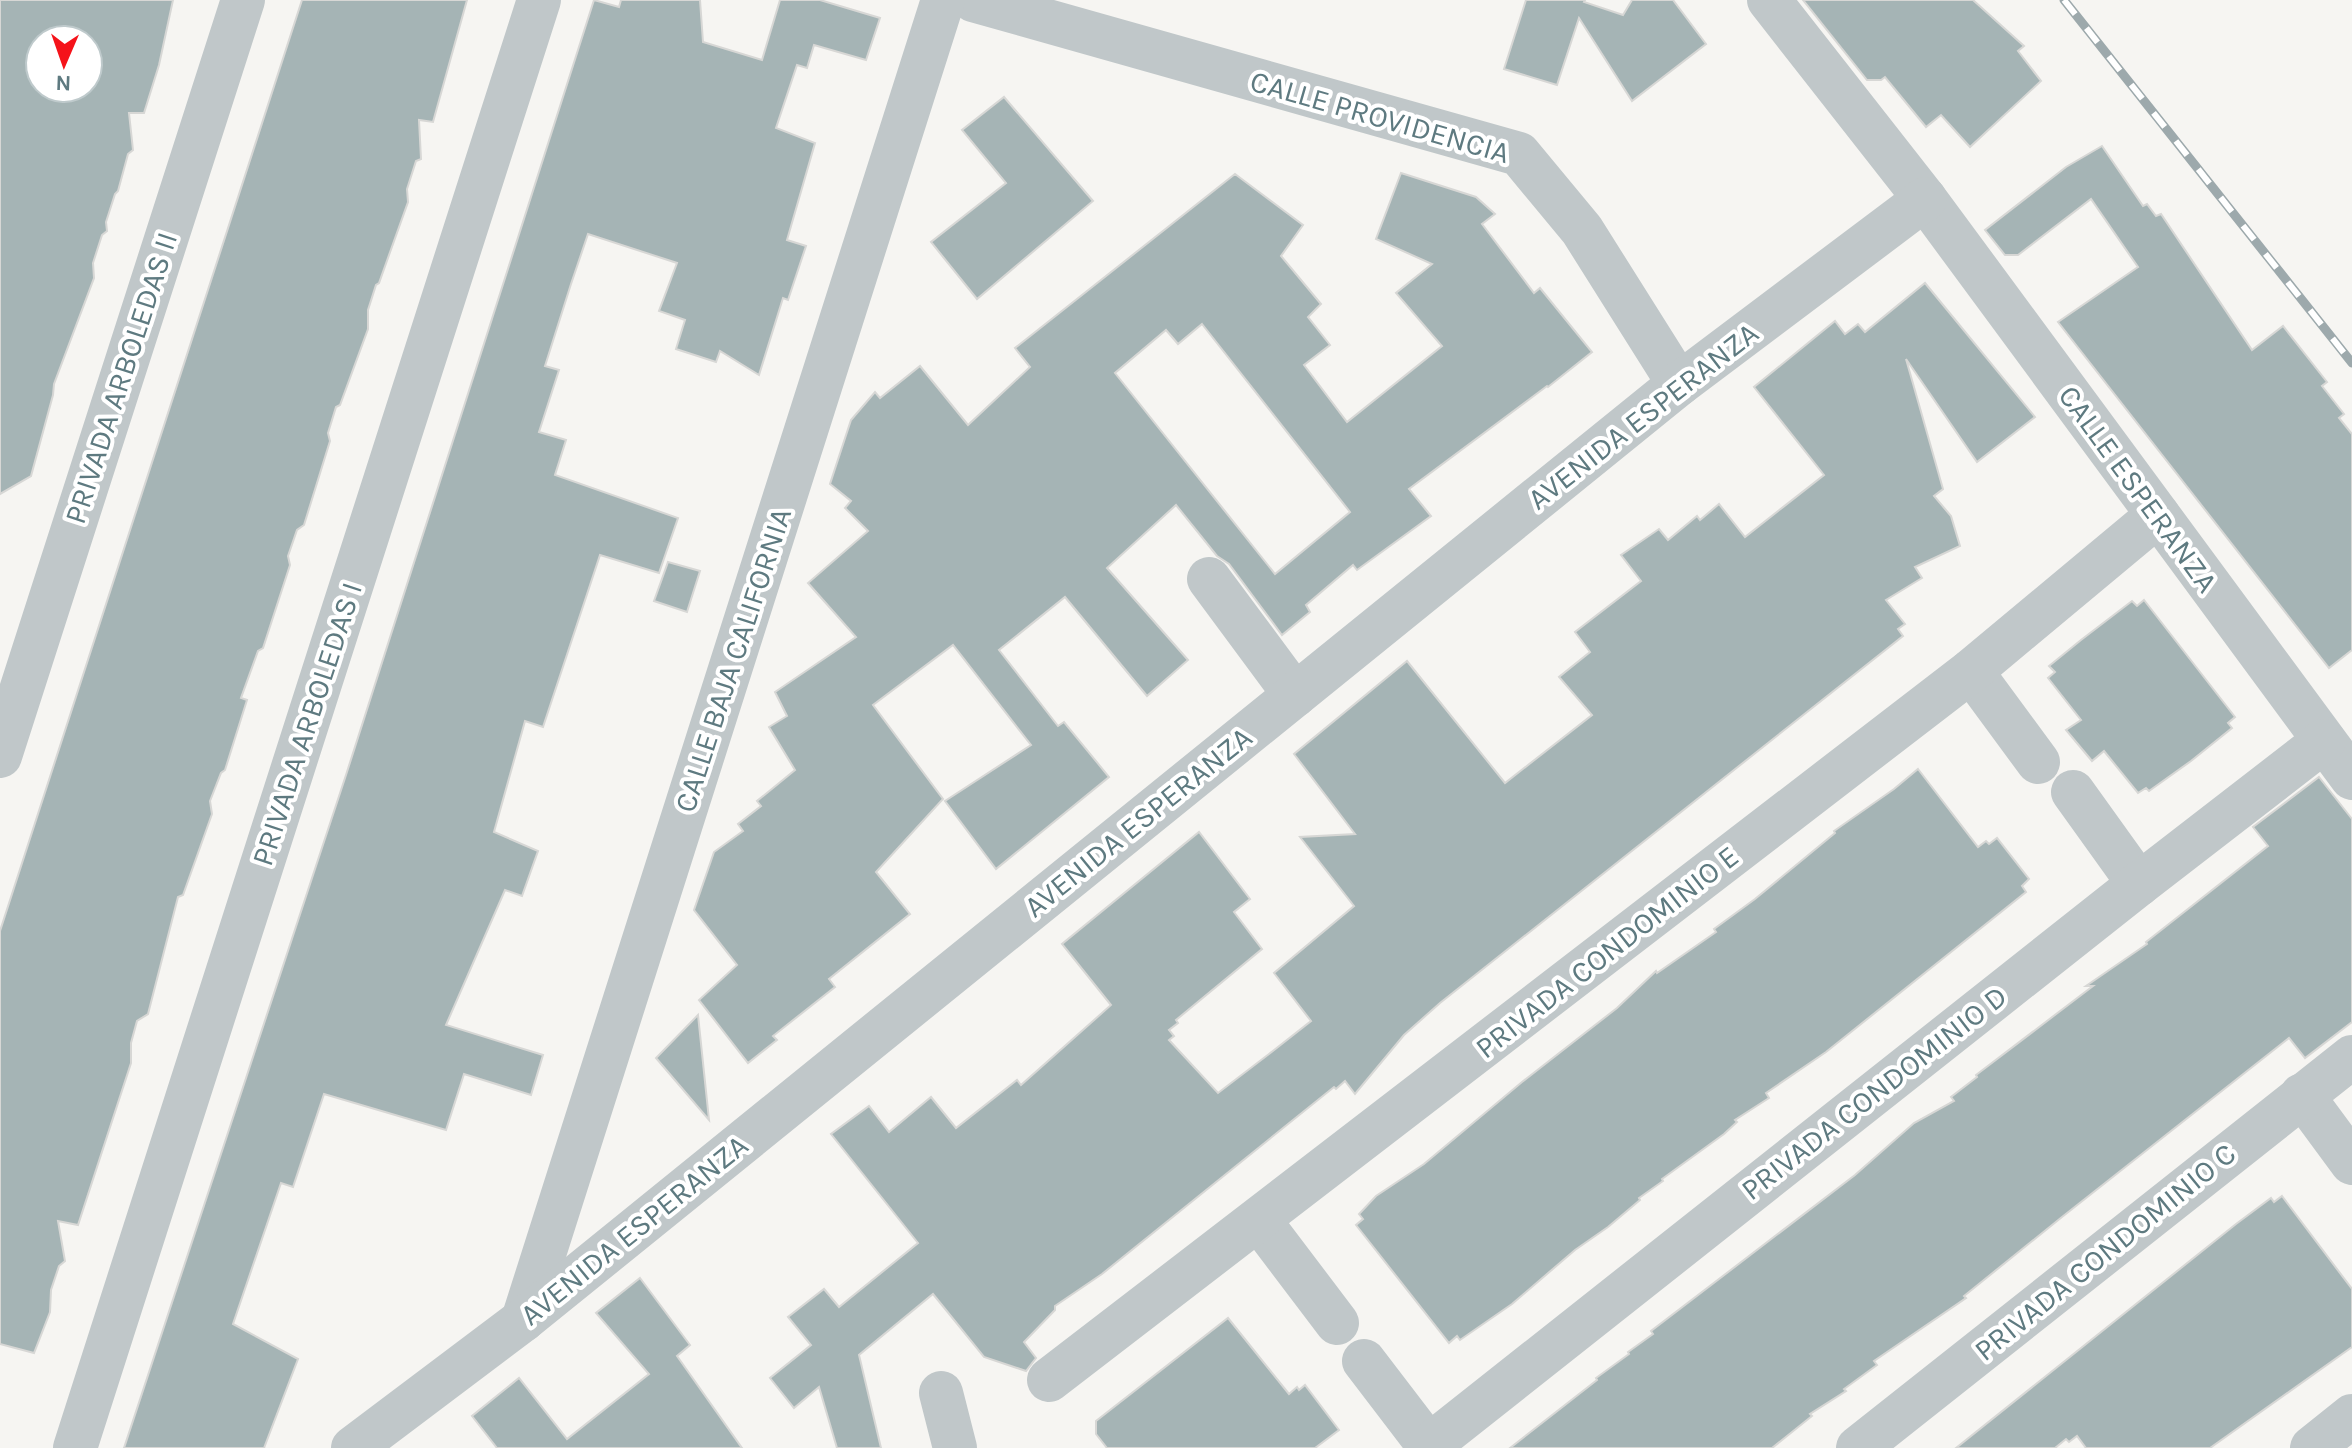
<svg xmlns="http://www.w3.org/2000/svg" width="2352" height="1448" font-family="Karla,sans-serif">
<rect width="100%" height="100%" fill="#f6f5f2"/>
<!-- building -->
<g fill="#a5b4b5" stroke="#d7d7d5" stroke-width="2" fill-rule="evenodd">
<path d="M0,0H173L159,65L144,113H129L133,150L128,154L118,191L115,194L106,222L107,231L102,235L93,263L94,278L54,384L53,395L31,476L0,494ZM40,40H88V88H40Z"/>
<path d="M302,0H467L433,122L419,120L421,159L416,161L407,189L408,202L379,283L376,285L368,310V329L340,405L336,407L328,433L330,441L304,525L297,530L288,556L290,565L263,648L258,651L241,698L247,700L225,770L221,773L210,801L212,814L183,895L178,897L148,1014L137,1021L131,1043V1063L78,1225L58,1221L65,1261L59,1266L51,1290L50,1312L34,1353L0,1344V931Z"/>
<path d="M594,0L619,7L621,0H700L703,42L762,60L780,0H820L880,18L866,60L814,45L807,68L797,65L776,128L815,143L787,240L806,246L788,300L783,298L759,375L720,351L716,362L676,349L685,320L659,311L677,263L588,234L571,284L545,366L559,370L539,432L566,440L555,475L678,518L659,573L600,555L543,727L525,721L494,832L538,851L522,896L505,890L446,1025L543,1055L531,1095L464,1074L446,1130L324,1094L293,1187L281,1183L233,1324L298,1359L264,1448H124L346,775Z"/>
<path d="M1526,0H1585L1584,2L1623,15L1632,0H1673L1706,44L1632,101L1579,18L1557,85L1504,69Z"/>
<path d="M1803,0H1973L2024,46L2018,51L2041,81L1970,147L1941,115L1926,127L1885,77L1881,80H1867Z"/>
<path d="M1004,97L1093,201L977,299L931,242L1006,183L962,130Z"/>
<path d="M2102,146L2143,206L2147,204L2156,216L2161,214L2252,350L2283,326L2327,382L2322,386L2344,414L2339,418L2352,434V650L2329,668L2058,322L2138,267L2091,199L2018,255H2005L1985,230L2066,167Z"/>
<path d="M1401,173L1476,197L1495,214L1482,224L1534,293L1540,288L1592,352L1548,387L1547,386L1409,489L1431,516L1357,570L1353,565L1306,605L1310,612L1282,635L1229,564L1217,556L1176,505L1107,568L1188,660L1147,696L1065,597L999,650L1058,726L1064,722L1109,777L996,869L945,801L1031,745L953,645L873,705L943,799L876,872L910,914L829,979L835,987L773,1036L777,1040L748,1063L699,1000L737,965L694,910L714,852L743,831L738,824L761,806L757,801L795,770L769,727L787,716L775,692L856,637L808,583L868,531L845,508L851,501L830,484L851,420L875,392L880,398L920,366L968,425L1030,367L1015,348L1235,174L1303,225L1281,256L1321,304L1308,317L1330,345L1304,365L1347,422L1442,346L1396,293L1432,264L1376,239ZM1202,324L1350,512L1275,574L1115,373L1166,330L1178,344Z"/>
<path d="M1925,283L2035,417L1977,462L1906,359L1943,489L1934,496L1951,516L1960,546L1915,567L1922,578L1886,600L1905,624L1898,629L1903,636L1440,1003L1404,1035L1355,1094L1345,1081L1336,1089L1334,1087L1102,1274L1055,1306V1310L1024,1342L1036,1358L1026,1371L984,1357L933,1294L859,1355L881,1448H837L819,1387L794,1408L770,1378L811,1345L788,1317L824,1289L839,1307L918,1243L831,1134L869,1106L889,1132L931,1097L956,1128L1017,1080L1021,1085L1111,1005L1062,944L1199,832L1250,899L1234,912L1262,949L1176,1020L1178,1023L1169,1030L1174,1036L1169,1040L1218,1093L1269,1054L1311,1021L1274,973L1354,906L1300,837L1355,834L1294,754L1407,661L1505,783L1592,715L1559,677L1590,652L1575,632L1641,581L1621,555L1659,529L1668,540L1697,516L1700,520L1719,504L1745,537L1824,475L1754,387L1835,321L1845,334L1858,324L1865,332Z"/>
<path d="M668,562L700,571L687,612L654,601Z"/>
<path d="M2144,600L2235,717L2228,723L2232,728L2191,761L2149,791L2146,788L2138,793L2104,751L2092,761L2066,730L2081,720L2048,678L2055,672L2049,666L2081,640L2132,601L2137,606Z"/>
<path d="M1918,769L1978,847L1986,841L1989,844L1997,838L2029,879L2022,886L2026,892L1826,1052L1766,1093L1769,1098L1735,1120L1737,1122L1724,1134L1662,1179L1663,1181L1639,1198L1640,1200L1608,1227L1575,1250L1512,1304L1460,1340L1457,1336L1449,1343L1356,1225L1363,1219L1359,1214L1376,1196L1424,1164L1522,1082L1617,1008L1656,971L1657,973L1716,932L1714,929L1755,899L1835,833L1834,831L1894,789Z"/>
<path d="M2319,777L2352,819V1022L2305,1058L2289,1038L2062,1217L1964,1296L1966,1298L1874,1361L1877,1365L1844,1389L1846,1391L1810,1414L1812,1416L1772,1448H1510L1597,1380L1596,1378L1629,1354L1628,1352L1653,1334L1651,1331L1855,1175L1914,1123L1954,1101L1951,1097L1977,1077L1976,1075L2093,986H2086L2147,944L2146,942L2268,846L2253,827Z"/>
<path d="M698,1015L709,1120L656,1058Z"/>
<path d="M2282,1196L2352,1289V1347L2210,1448H2086L2077,1436L2069,1442L2066,1439L2055,1448H1956L2236,1224L2271,1198L2274,1202Z"/>
<path d="M640,1278L690,1345L677,1356L742,1448H497L472,1416L519,1378L567,1439L649,1374L596,1313Z"/>
<path d="M1228,1318L1289,1394L1297,1387L1299,1390L1305,1385L1339,1430L1315,1448H1107L1096,1434V1421Z"/>
</g>
<g fill="none" stroke-linecap="round" stroke-linejoin="round">
<!-- minor -->
<g stroke="#c0c7c9" stroke-width="44">
<path d="M973,0L1519,154L1582,230L1679,384"/>
<path d="M1769,0L1925,199L2352,778"/>
<path d="M1209,579L1295,695"/>
<path d="M1971,671L2038,762"/>
<path d="M0,756L243,0"/>
<path d="M2073,792L2139,884"/>
<path d="M2302,1095L2352,1163"/>
<path d="M1259,1220L1337,1323"/>
<path d="M523,1320L943,0"/>
<path d="M1364,1361L1429,1446"/>
<path d="M1049,1380L1971,671L2158,515"/>
<path d="M941,1393L955,1448"/>
<path d="M75,1448L539,0"/>
<path d="M353,1448L523,1320L1679,384L1925,199"/>
<path d="M1426,1448L2139,884L2324,741"/>
<path d="M1858,1448L2352,1057"/>
<path d="M2312,1448L2352,1416"/>
</g>
<defs>
<path id="rail" d="M2064,0L2352,363"/>
</defs>
<!-- rail casing -->
<use href="#rail" stroke="#9da9ac" stroke-width="9"/>
<!-- rail -->
<use href="#rail" stroke="#fff" stroke-width="6" stroke-dasharray="18" stroke-linecap="butt"/>
</g>
<g text-anchor="middle" stroke-width="8" stroke-linejoin="round" paint-order="stroke">
<!-- street labels -->
<g font-size="30" fill="#5e7a80" stroke="#fff">
<text transform="translate(1380 117) rotate(16)" y="10">CALLE PROVIDENCIA</text>
<text transform="translate(121 378) rotate(-72)" y="10">PRIVADA ARBOLEDAS II</text>
<text transform="translate(1643 416) rotate(-38)" y="10">AVENIDA ESPERANZA</text>
<text transform="translate(2138 489) rotate(54)" y="10">CALLE ESPERANZA</text>
<text transform="translate(733 660) rotate(-72)" y="10">CALLE BAJA CALIFORNIA</text>
<text transform="translate(307 724) rotate(-72)" y="10">PRIVADA ARBOLEDAS I</text>
<text transform="translate(1138 822) rotate(-39)" y="10">AVENIDA ESPERANZA</text>
<text transform="translate(1607 952) rotate(-38)" y="10">PRIVADA CONDOMINIO E</text>
<text transform="translate(1874 1093) rotate(-38)" y="10">PRIVADA CONDOMINIO D</text>
<text transform="translate(634 1230) rotate(-39)" y="10">AVENIDA ESPERANZA</text>
<text transform="translate(2105 1252) rotate(-39)" y="10">PRIVADA CONDOMINIO C</text>
</g>
</g>
<!-- north arrow -->
<g transform="translate(64 64) rotate(182)"><circle r="38" fill="#ffffff" stroke="#bfcacc" stroke-width="2"/>
<path d="M0-6L14 30L0 20L-14 30Z" fill="#f5131a"/>
<text y="-12" font-size="22" font-weight="bold" text-anchor="middle" fill="#5e7a80">N</text>
</g>
</svg>
